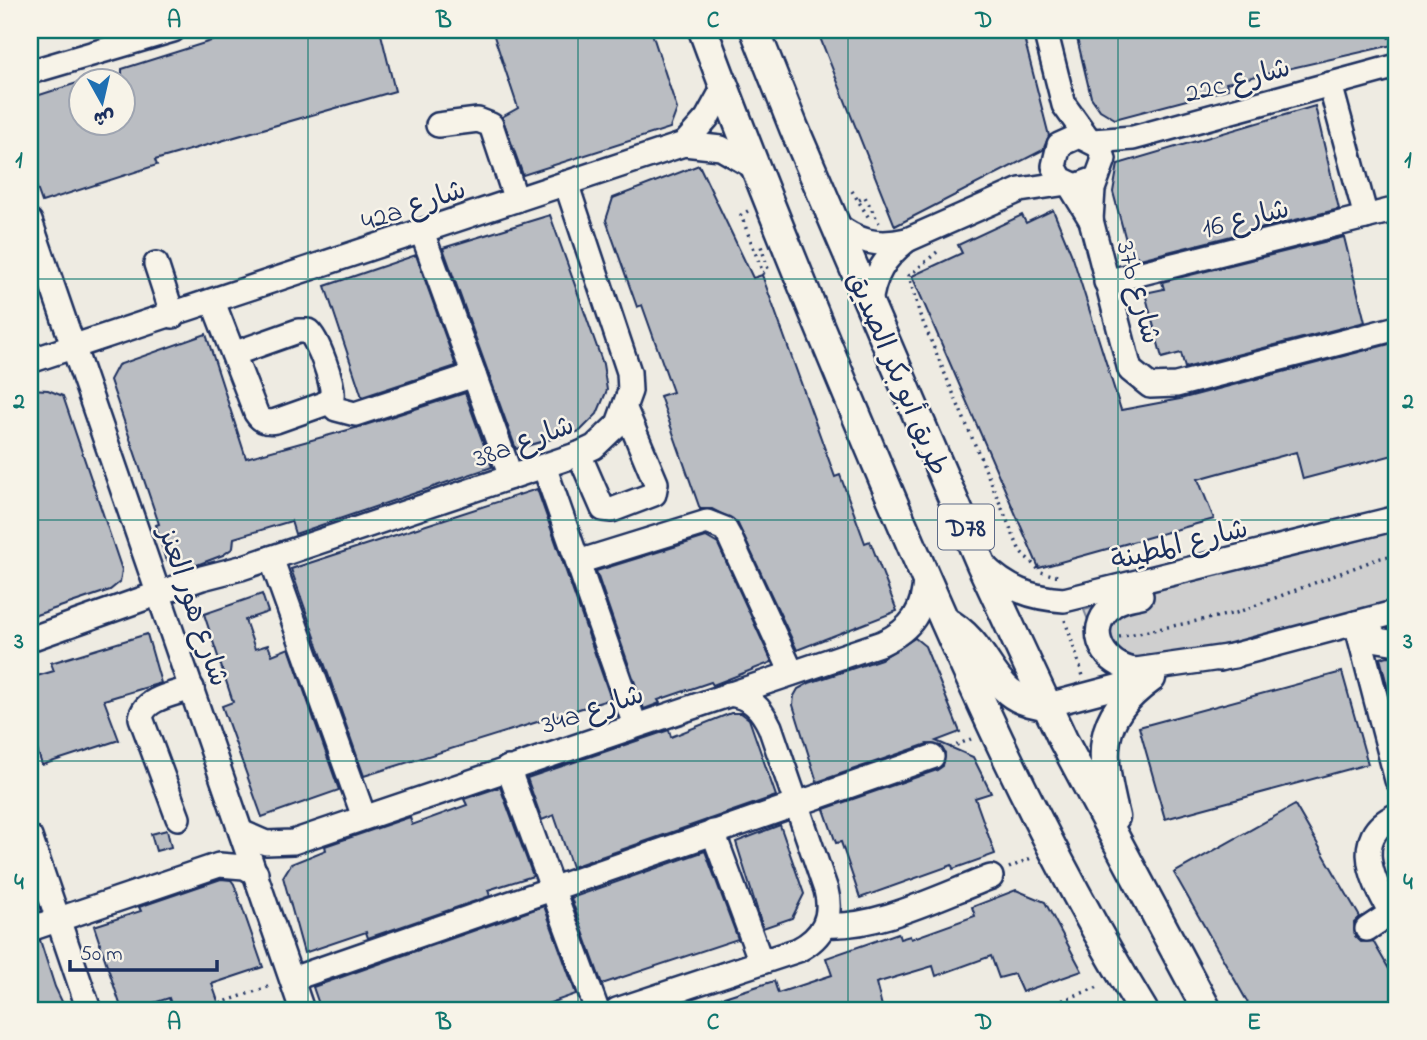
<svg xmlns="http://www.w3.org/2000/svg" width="1427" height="1040" font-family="'Indie Flower','Playpen Sans Arabic',sans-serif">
<rect width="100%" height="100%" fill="#eeebe2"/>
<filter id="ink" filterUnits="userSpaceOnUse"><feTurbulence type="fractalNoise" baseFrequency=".0143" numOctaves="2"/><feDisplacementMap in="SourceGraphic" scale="14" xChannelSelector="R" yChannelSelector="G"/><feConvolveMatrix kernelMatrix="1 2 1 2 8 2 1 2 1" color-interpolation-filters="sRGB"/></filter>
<g filter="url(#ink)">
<!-- green -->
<path fill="#cfcfcf" stroke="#757f96" stroke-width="2" d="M1397,527V608L1113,683L1084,610Z"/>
<!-- building -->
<g fill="#babdc2" stroke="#1b2f5e" stroke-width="2">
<path d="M246,30H380L395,91L155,160L157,165L42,202L30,169V98L80,82V122H122V69Z"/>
<path d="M492,30H651L677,109L670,128L523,175L502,117L518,108Z"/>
<path d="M817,30H1022L1049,136L1043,150L895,226Z"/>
<path d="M1075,30H1397V44L1226,83L1228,89L1115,119L1100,110L1091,97Z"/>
<path d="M1315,106L1339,209L1140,259L1128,248L1113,192L1118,164Z"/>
<path d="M699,165L753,278L762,275L835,477L840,475L865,543L870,541L897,611L797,650L737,522L712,509H700L660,396L673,392L642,305L637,307L606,220L613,198Z"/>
<path d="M1053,210L1073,258L1121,410L1180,399L1397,342V454L1303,479L1296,452L1198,479L1214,519L1039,568L912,276L962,253L958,245L1022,215L1026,223Z"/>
<path d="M550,215L603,364L607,390L597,414L580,431L516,449L443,248Z"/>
<path d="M1344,237L1365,322L1185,368L1181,353L1162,358L1145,293L1164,289L1162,282Z"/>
<path d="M416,255L456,366L362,397L325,286Z"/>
<path d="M206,334L246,458L359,427L465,393L492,467L295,534L291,521L234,538L233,548L223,555L189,568L175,567L165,558L156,525L159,524L110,380L118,365Z"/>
<path d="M30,389L48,390L63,396L122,570L120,582L110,590L30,617Z"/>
<path d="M537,489L611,699L364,776L291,569Z"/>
<path d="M706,537L718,544L772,662L713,685L711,682L658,700L660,703L644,709L596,571Z"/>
<path d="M262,594L268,612L245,620L255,649L268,645L272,655L289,648L339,790L262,817L222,706L233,702L204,614Z"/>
<path d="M147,634L161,683L104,700L119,740L42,765L30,727V678L54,671L51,663Z"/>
<path d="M915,638L925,646L960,732L936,741L973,757L991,793L975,798L995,854L953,869L952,865L860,898L841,842L836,843L824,809L937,770L943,766L945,753L941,746L927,744L817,782L793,705L794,696L798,689L809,683L881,659Z"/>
<path d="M1388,656L1397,657V712H1394L1380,658Z"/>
<path d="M1342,672L1368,764L1165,819L1139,727Z"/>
<path d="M731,713H741L749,719L776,796L572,867L554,815L542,820L527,778L669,730L671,737Z"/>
<path d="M500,787L533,876L488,890L490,896L368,938L366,932L304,953L283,877L291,864L326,850L325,846L410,817L412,825L467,805L464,799Z"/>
<path d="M1295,805L1360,917L1354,923L1355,936L1361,942L1373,941L1397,983V1010H1252L1174,873Z"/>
<path d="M780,825L804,894L792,918L763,928L736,842Z"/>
<path d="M167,830L171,847L156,851L151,834Z"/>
<path d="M705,851L738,939L602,984L571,898Z"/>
<path d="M221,879L231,880L234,884L263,967L212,984L221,1010H173L169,998L132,1010H122L94,926L141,911L139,907Z"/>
<path d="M1016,890L1045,902L1082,971L1022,992L1014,974L999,978L991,956L936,976L933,966L876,983L883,1010H694L693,1007L774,981L778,993L832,975L826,958L898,933L900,939L910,936L911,939L975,916L972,907Z"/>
<path d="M544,906L576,994L530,1010H321L313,987Z"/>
<path d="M40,940L55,987L66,1010H30V943Z"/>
</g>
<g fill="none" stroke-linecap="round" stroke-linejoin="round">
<defs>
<g id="minor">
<path d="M1045,30L1064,105L1087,137"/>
<path d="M30,72L173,30"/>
<path d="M1330,84L1366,217"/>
<path d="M438,125L478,120L491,125L516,200"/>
<path d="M1093,141L1133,138L1397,66"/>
<path d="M684,144L707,118L724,87"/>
<path d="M1069,184L1091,220L1130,370L1150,386L1176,385L1397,328"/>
<path d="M1091,220L1093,189L1104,159L1099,146L1079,136L1059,145L1054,166L1061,179L1076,186L1095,179"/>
<path d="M30,221L302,1010"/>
<path d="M834,223C858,242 877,247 907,240"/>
<path d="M422,232L511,477"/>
<path d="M156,264L173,316"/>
<path d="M1106,282L1397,209"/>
<path d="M213,302L256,413C261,421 266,423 276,421L324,404L332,397C334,384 318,339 308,331H298L233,354"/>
<path d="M870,305C873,276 884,258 907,240L1020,190L1067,183"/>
<path d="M30,361L684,144L721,148L754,167"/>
<path d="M329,401L336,409L355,414L474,375"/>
<path d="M579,454L603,509L612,510L654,494L656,483L625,409"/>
<path d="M544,466L635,725"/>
<path d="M271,558L364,817"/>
<path d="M578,562L707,522L725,529L730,538L792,673"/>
<path d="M983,565C1007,589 1031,598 1064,600L1397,518"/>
<path d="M1141,596C1130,598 1119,600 1111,607C1083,632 1106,667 1136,670L1234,656"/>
<path d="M1361,622L1378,640L1397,643"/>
<path d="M1356,623L1397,780"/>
<path d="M30,639L202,578L241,568L579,454L594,447L618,424L630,391L629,372L566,183"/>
<path d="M1220,659L1397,612"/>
<path d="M1048,705L1150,678"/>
<path d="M508,768L597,1010"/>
<path d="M1397,815C1345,838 1378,890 1397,923"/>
<path d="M178,818L141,718C144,698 175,694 192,688"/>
<path d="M241,832L266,843L293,842L882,643C912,629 924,611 925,578"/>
<path d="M713,832L761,962"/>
<path d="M30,837L89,1010"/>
<path d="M825,925C877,929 942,895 991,877"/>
<path d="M30,929L219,865L244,867L256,873"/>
<path d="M1367,929L1391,913"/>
<path d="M292,979L932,757"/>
<path d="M617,1010L798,950C823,937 833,917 826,890L770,727C761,708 751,697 729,694"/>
</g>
<g id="major">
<path d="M703,30C759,182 821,332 884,481C961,662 1040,842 1143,1010"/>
<path d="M755,30L794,128L981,564L1063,740L1207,1010"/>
<path d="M945,621C996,649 985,701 1048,705"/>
<path d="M1115,817C1100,755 1094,719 1151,678"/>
</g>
</defs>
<!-- minor casing -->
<use href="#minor" stroke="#1b2f5e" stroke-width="28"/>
<!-- major casing -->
<use href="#major" stroke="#1b2f5e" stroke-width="33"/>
<!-- path -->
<g stroke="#1b2f5e" stroke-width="3.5" stroke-dasharray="2 5" stroke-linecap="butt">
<path d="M1387,30L1392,47"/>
<path d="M852,191L869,218"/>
<path d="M859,200L865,197L879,223"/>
<path d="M748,211L741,215L763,273L768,269L761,246"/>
<path d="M937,252L909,276L920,315L1020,551L1041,572L1061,577"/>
<path d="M1065,620L1083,676"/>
<path d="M1119,637L1236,613L1377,559L1397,554"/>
<path d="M950,748L971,739"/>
<path d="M1009,868L1031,858"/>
<path d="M727,996L732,1010"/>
<path d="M200,1010L271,986"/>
<path d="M1036,1010L1101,986"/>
</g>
<!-- minor -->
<use href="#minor" stroke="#f7f3e8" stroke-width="23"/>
<!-- major -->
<use href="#major" stroke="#f7f3e8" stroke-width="28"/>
</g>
</g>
<!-- grid -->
<path fill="none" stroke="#0f766e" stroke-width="2" stroke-opacity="0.55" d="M308,30V1010M578,30V1010M848,30V1010M1118,30V1010M30,279H1397M30,520H1397M30,761H1397"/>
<g text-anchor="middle" stroke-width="5" stroke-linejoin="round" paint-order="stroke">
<!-- shield labels -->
<rect fill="#f7f3e8" stroke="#5d6a87" stroke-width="2" x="938" y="504.5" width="56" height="45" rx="5"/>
<g font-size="26" font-weight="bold" fill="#1b2f5e">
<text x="966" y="536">D78</text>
</g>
<!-- street labels -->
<g font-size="28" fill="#1b2f5e" stroke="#f7f3e8">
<text transform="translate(1237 79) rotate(-15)" y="10">22c شارع</text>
<text transform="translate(413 204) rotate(-19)" y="10">42a شارع</text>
<text transform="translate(1245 217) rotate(-14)" y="10">شارع 16</text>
<text transform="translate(1140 292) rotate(75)" y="10">37b شارع</text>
<text transform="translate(899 373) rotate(67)" y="10">طريق أبو بكر الصديق</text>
<text transform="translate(523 440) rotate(-20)" y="10">38a شارع</text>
<text transform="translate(1179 543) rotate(-14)" y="10">شارع المطينة</text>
<text transform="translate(195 606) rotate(71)" y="10">شارع هور العنز</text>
<text transform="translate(592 708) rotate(-18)" y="10">34a شارع</text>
</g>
</g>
<!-- margin -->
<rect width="1427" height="1040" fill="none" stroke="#f7f3e8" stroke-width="77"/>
<!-- north arrow -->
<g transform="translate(102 102) rotate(172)"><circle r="33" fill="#f7f3e8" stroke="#9fa5b1" stroke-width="2"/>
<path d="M0-5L12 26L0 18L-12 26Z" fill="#1f6fb2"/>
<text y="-10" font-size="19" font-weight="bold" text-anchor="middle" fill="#1b2f5e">ش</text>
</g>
<!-- scale -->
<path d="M70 960v10h147v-10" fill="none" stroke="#1b2f5e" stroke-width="3.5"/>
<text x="80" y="960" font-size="21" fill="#1b2f5e" stroke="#f7f3e8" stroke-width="5" paint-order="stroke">50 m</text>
<rect x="38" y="38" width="1350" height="964" fill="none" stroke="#0f766e" stroke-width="2.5"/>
<g font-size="23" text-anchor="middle" font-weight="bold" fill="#0f766e">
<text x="174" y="27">A</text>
<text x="444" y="27">B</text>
<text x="713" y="27">C</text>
<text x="984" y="27">D</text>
<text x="1254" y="27">E</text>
<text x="19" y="167">1</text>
<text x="1408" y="167">1</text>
<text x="19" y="408">2</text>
<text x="1408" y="408">2</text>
<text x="19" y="648">3</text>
<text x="1408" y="648">3</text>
<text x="19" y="889">4</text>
<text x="1408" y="889">4</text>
<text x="174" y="1029">A</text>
<text x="444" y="1029">B</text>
<text x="713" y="1029">C</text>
<text x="984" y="1029">D</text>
<text x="1254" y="1029">E</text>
</g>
</svg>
